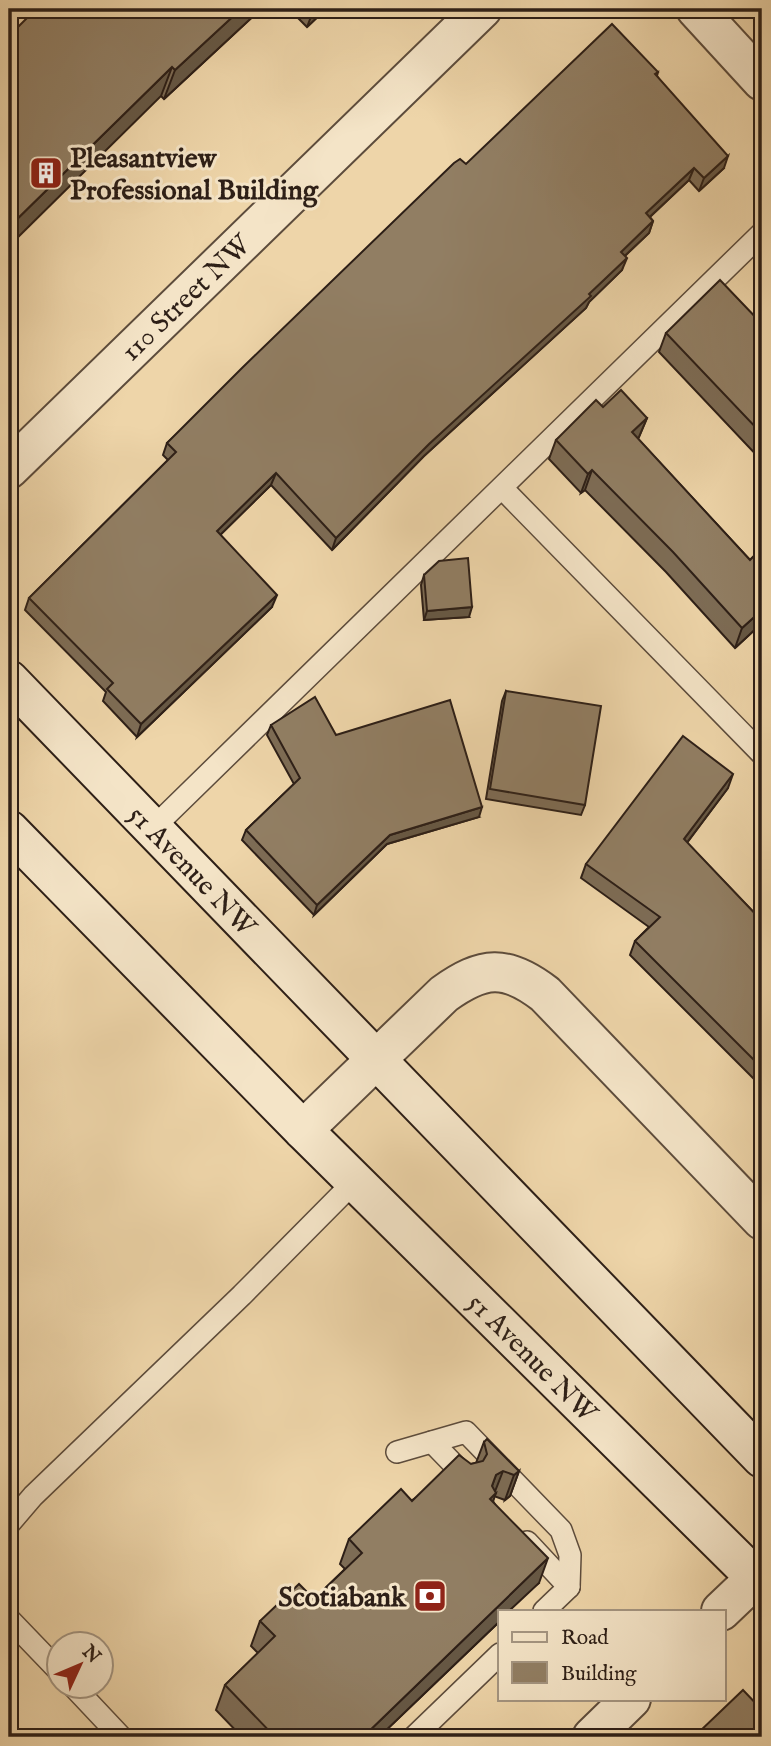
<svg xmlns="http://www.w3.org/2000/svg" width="771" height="1746" font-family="'IM FELL English',serif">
<rect width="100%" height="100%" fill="#eed5a9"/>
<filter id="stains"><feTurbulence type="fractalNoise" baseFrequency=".00286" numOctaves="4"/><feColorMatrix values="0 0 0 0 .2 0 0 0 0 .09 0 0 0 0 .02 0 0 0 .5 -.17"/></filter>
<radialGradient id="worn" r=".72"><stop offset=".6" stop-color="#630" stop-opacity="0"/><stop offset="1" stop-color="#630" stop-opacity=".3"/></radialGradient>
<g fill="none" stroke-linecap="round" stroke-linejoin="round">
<defs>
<g id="service">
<path d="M503,489L762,754"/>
<path d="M153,828L762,233"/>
<path d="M432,1442L465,1476"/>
<path d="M397,1452L466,1432L561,1530L570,1555L569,1587L544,1611"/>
<path d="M9,1524L33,1496L242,1295L355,1181"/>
<path d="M527,1542L569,1587"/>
<path d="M9,1619L60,1672"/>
<path d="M73,1686L121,1737"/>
<path d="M414,1737L500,1654"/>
</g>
<g id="minor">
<path d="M696,9L762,81"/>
<path d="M9,469L482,9"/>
<path d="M303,1130L444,994C483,966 506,964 545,994L762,1220"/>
<path d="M721,1611L762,1572"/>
<path d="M592,1737L631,1699"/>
</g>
<g id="secondary">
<path d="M9,680L762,1458"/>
<path d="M9,830L303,1130L762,1584"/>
</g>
</defs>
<!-- service casing -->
<use href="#service" stroke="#5d4c3c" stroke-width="24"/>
<!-- minor casing -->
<use href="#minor" stroke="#5d4c3c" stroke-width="42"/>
<!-- secondary casing -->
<use href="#secondary" stroke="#2d1f17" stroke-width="42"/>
<!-- service -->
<use href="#service" stroke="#f4e4c7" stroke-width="21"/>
<!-- minor -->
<use href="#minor" stroke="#f4e4c7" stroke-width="38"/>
<!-- secondary -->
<use href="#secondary" stroke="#f4e4c7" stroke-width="38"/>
</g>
<!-- wall -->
<g fill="#7d6c55" stroke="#2d1f17" stroke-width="2">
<path d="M36,9H261L164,99L161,96Z"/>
<path d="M289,9H326L307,27Z"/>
<path d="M658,72L657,76L724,168L699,191L689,180L650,217L653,221L649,233L625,256L622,270L589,302L586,308L424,456L332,550L271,485L220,535L272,607L137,737L103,701L106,692L25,610L29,598L168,460L163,455L167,443L466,164Z"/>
<path d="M762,324V461L659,352L666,333Z"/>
<path d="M603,407L647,418L638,439L750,560L762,548V623L735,648L666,572L585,490L581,493L549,459L556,440Z"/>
<path d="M424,575L469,617L424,620L421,585Z"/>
<path d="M506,691L585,805L581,815L486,799L502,701Z"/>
<path d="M271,725L336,735L479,817L387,844L314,915L242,840L246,830L294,784L267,735Z"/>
<path d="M728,788L687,843L762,921V1087L630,955L635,941L649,927L581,878L586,864Z"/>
<path d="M484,1442L519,1471L510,1496L505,1500L494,1496L493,1501L539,1583L500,1611V1621L379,1737H242L216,1710L225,1685L258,1653L251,1646L260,1621L314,1599L345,1569L340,1564L349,1539L471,1464L476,1463Z"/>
</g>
<!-- shaded-wall -->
<g fill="#665845" stroke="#2d1f17" stroke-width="2">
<path d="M241,9H261L164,99L175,70Z"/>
<path d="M314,9H326L307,27Z"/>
<path d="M172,67L161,96L9,246V227Z"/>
<path d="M728,156L724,168L699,191L704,178Z"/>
<path d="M694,168L689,180L641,225L646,213Z"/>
<path d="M653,221L649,233L616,264L621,252Z"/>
<path d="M627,258L622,270L589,302L586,308L424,456L332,550L336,538L429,444Z"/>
<path d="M647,418L639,437L625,451L632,432Z"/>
<path d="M592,470L585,490L581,493L588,474Z"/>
<path d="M276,473L271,485L212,543L217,531Z"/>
<path d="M277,595L272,607L137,737L141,724Z"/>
<path d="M472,607L469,617L424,620L427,611Z"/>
<path d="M762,610V623L735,648L742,628Z"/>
<path d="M733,774L728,788L679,853L684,839Z"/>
<path d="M482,807L479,817L387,844L314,915L317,905L390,835Z"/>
<path d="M503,1471L494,1494L496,1493L487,1518V1500L496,1475Z"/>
<path d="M519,1471L510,1496L505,1500L514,1475Z"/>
<path d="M548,1558L539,1583L509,1611H500V1621L379,1737H363Z"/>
</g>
<!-- building -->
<g fill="#917e63" stroke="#2d1f17" stroke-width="2">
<path d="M36,9H241L175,70L172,67L9,227V36Z"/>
<path d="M612,24L658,72L655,74L728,156L704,178L694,168L646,213L653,221L621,252L627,258L589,294L591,296L429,444L336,538L276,473L217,531L277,595L141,724L107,689L113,683L29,598L176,452L167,443L242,368L454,163L460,159L466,164Z"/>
<path d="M720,280L762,324V434L666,333Z"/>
<path d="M621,390L647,418L632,432L750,560L762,548V610L742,628L673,552L592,470L588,474L556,440L596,400L603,407Z"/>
<path d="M468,558L472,607L427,611L424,575L439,561Z"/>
<path d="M506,691L601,706L585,805L490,789Z"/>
<path d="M315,697L336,735L450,700L482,807L390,835L317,905L246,830L300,778L271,725Z"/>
<path d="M683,736L733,774L684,839L762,921V1068L635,941L660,917L586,864Z"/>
<path d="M487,1439L519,1471L514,1475L503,1471L496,1475L492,1486L496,1493L490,1499L548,1558L363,1737H275L225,1685L275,1636L260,1621L299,1584L314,1599L362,1553L349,1539L401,1489L412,1501L459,1455L471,1464L483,1461L487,1454L484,1442Z"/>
<path d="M743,1690L762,1710V1737H700L701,1736L698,1733Z"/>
</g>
<!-- icons -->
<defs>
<symbol id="building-square" viewBox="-11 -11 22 22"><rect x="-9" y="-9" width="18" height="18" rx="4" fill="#8f2418" stroke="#f4e4c7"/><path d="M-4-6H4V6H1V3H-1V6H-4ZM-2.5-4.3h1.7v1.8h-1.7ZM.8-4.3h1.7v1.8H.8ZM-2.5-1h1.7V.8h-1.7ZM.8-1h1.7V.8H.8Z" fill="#fff"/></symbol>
<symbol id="bank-square" viewBox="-11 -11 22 22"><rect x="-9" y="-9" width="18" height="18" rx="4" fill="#8f2418" stroke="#f4e4c7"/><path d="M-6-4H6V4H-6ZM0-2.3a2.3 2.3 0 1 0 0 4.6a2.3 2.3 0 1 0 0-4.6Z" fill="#fff"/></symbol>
</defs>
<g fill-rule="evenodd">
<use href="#building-square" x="27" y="154" width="38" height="38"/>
<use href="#bank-square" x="411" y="1577" width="38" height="38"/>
</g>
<g text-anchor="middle" stroke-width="6" stroke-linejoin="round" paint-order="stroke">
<!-- poi labels -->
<g font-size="28" font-weight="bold" fill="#2d1f17" stroke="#f4e4c7" text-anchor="start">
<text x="70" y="167">Pleasantview<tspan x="70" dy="32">Professional Building</tspan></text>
<text x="406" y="1606" text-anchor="end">Scotiabank</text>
</g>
<!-- street labels -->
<g font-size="28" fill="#2d1f17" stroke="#f4e4c7">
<text transform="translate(185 297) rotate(-44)" y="10">110 Street NW</text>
<text transform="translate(193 870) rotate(46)" y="10">51 Avenue NW</text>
<text transform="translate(533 1357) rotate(45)" y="10">51 Avenue NW</text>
</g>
</g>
<!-- margin -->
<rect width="771" height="1746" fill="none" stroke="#eed5a9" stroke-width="35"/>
<rect x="10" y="10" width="750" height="1725" fill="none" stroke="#2d1f17" stroke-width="3.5"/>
<rect x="18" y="18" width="736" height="1711" fill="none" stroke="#2d1f17" stroke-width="2"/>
<!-- legend -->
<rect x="498" y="1610" width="228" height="91" fill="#f4e4c7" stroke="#a49581" stroke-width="2"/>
<rect x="512" y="1632" width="35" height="10" fill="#f4e4c7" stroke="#a49581" stroke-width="2"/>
<text x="561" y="1644" font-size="21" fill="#2d1f17">Road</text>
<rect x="512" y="1662" width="35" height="21" fill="#917e63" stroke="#a49581" stroke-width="2"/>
<text x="561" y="1680" font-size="21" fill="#2d1f17">Building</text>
<!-- north arrow -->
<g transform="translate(80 1665) rotate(46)"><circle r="33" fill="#f4e4c7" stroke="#a49581" stroke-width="2"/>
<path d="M0-5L12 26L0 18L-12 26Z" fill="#8f2418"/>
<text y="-10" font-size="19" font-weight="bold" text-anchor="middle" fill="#2d1f17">N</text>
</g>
<rect width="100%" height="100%" filter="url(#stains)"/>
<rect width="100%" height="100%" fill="url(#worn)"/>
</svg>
